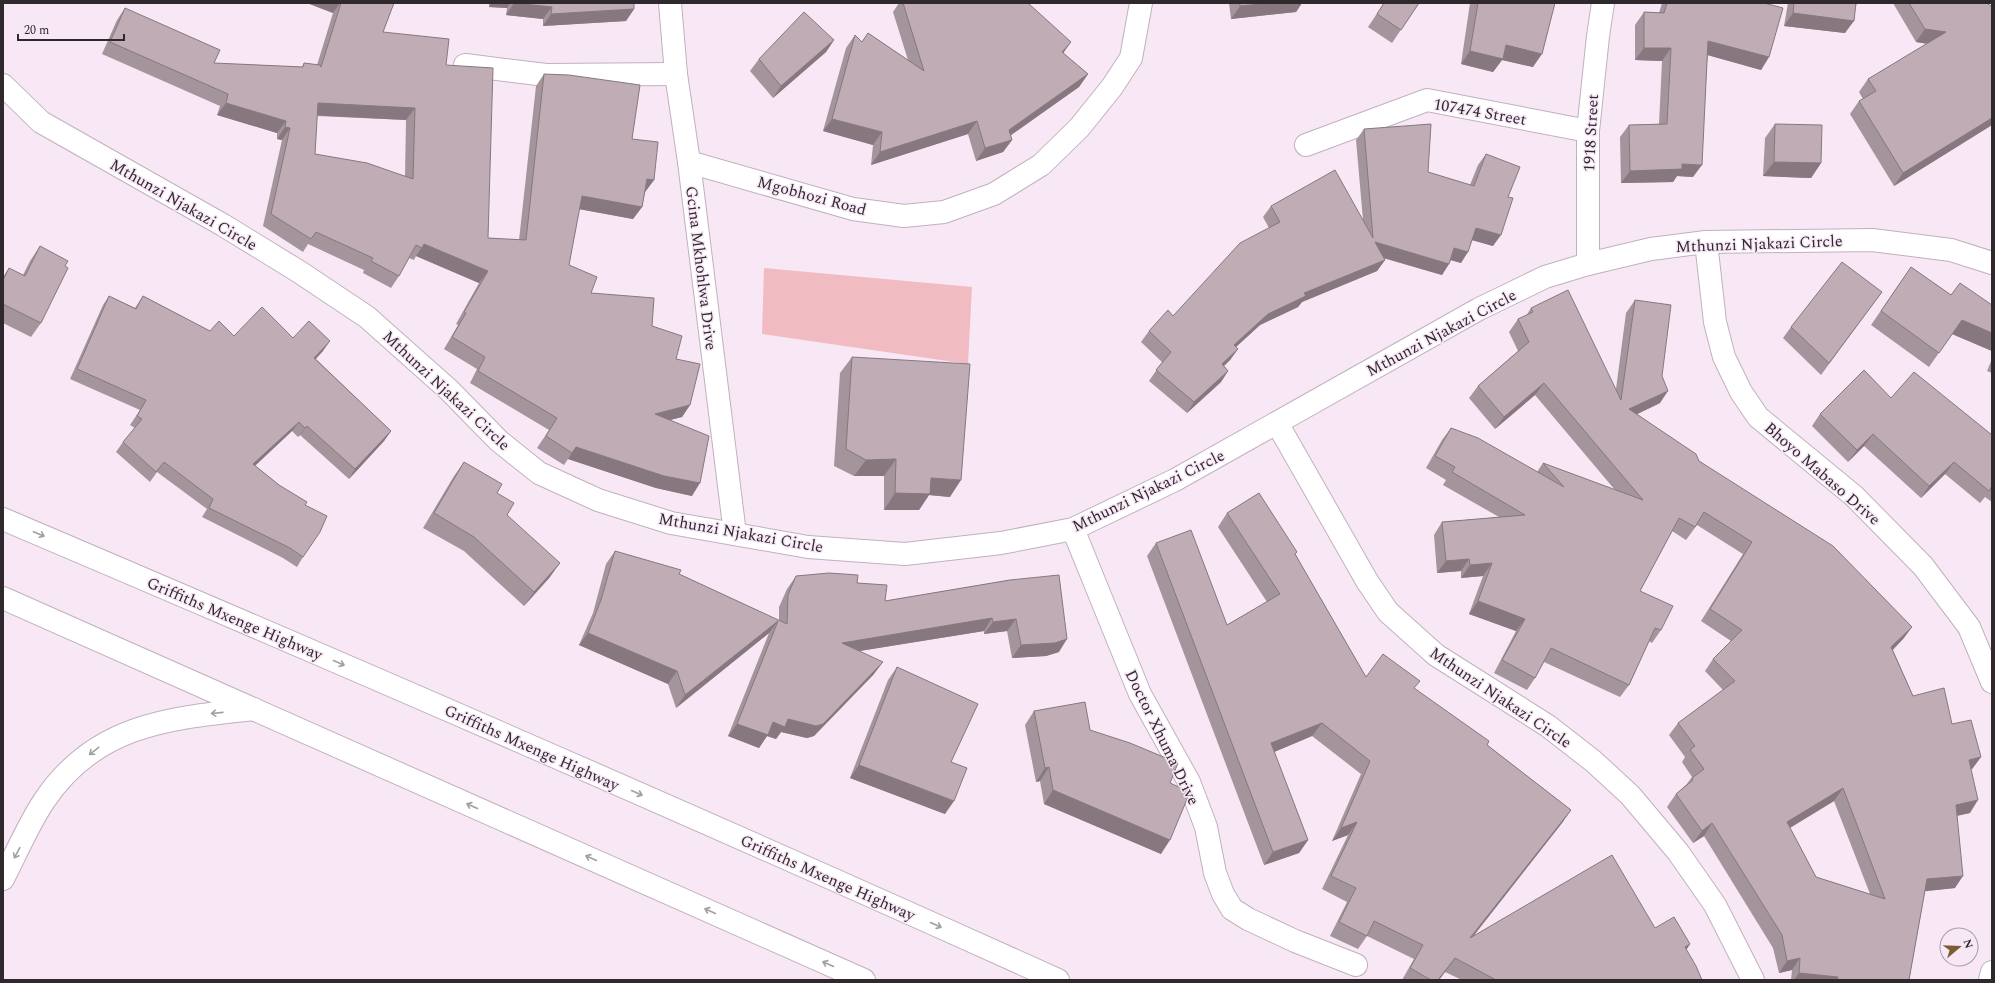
<svg xmlns="http://www.w3.org/2000/svg" width="1995" height="983" font-family="Spectral,serif">
<rect width="100%" height="100%" fill="#f8e8f6"/>
<!-- green -->
<path fill="#f0bcc2" d="M764,268L972,287L968,364L762,334Z"/>
<g fill="none" stroke-linecap="round" stroke-linejoin="round">
<defs>
<path id="service" d="M465,65L546,75L676,74"/>
<g id="minor">
<path d="M670,3L676,74L689,162L735,534"/>
<path d="M3,85L41,122L223,225L298,271L367,317L449,390L499,441L539,473L598,500L671,523L808,547L905,554L1001,543L1073,529L1175,480L1479,309L1545,277L1588,264L1651,249L1706,242L1872,240L1951,250L1992,263"/>
<path d="M1306,145L1427,100L1588,131"/>
<path d="M689,162L853,209L904,216L944,212L994,194L1041,165L1079,128L1112,87L1131,58L1141,3"/>
<path d="M1706,242L1715,322L1724,357L1741,392L1758,417L1854,496L1923,566L1969,627L1992,682"/>
<path d="M1588,264V131L1598,36L1603,3"/>
<path d="M1277,423L1367,581L1388,612L1436,655L1548,726L1593,761L1630,795L1678,852L1715,905L1753,980"/>
<path d="M1073,529L1140,694L1189,782L1206,827L1215,873L1223,894L1232,909L1248,919L1295,941L1356,965"/>
<path d="M1990,980L1992,972"/>
</g>
<g id="tertiary">
<path d="M3,519C356,669 708,822 1058,980"/>
<path d="M3,598L864,980"/>
<path d="M3,879C16,854 28,825 44,801C95,724 170,718 254,709"/>
</g>
</defs>
<!-- service casing -->
<use href="#service" stroke="#c0b1be" stroke-width="24"/>
<!-- minor casing -->
<use href="#minor" stroke="#c0b1be" stroke-width="24"/>
<!-- tertiary casing -->
<use href="#tertiary" stroke="#c0b1be" stroke-width="24"/>
<!-- service -->
<use href="#service" stroke="#fff" stroke-width="22"/>
<!-- minor -->
<use href="#minor" stroke="#fff" stroke-width="22"/>
<!-- tertiary -->
<use href="#tertiary" stroke="#fff" stroke-width="22"/>
</g>
<!-- wall -->
<g fill="#a4949b" fill-rule="evenodd">
<path d="M307,3H394L383,32L446,65L488,238L519,240L536,86L544,74L632,139L654,180L645,192L642,207L633,219L579,209L569,265L591,293L652,326L676,359L690,405L682,417L669,420L692,496L656,488L568,459L564,465L537,448L549,430L470,383L477,369L444,349L458,325L456,324L479,283L416,256L414,260L409,258L399,276L391,288L363,273L364,270L308,244L303,252L263,226L282,140L277,139V133L217,115L220,106L102,54L117,20L125,8L214,63L302,67L304,63L317,65L333,13ZM317,116L406,120L405,176L315,154Z"/>
<path d="M489,3H634V9L626,21L543,26V19L506,15L507,8L489,7Z"/>
<path d="M899,3H1028L1063,53L1088,74L1079,87L1010,135L1012,140L1003,152L976,161L968,134L871,165L873,145L823,131L846,48L855,35L862,42L868,33L908,60L893,12Z"/>
<path d="M1229,3H1302L1296,12L1231,19Z"/>
<path d="M1384,3H1419L1392,43L1368,27Z"/>
<path d="M1470,3H1553L1533,67L1502,60L1493,72L1461,64Z"/>
<path d="M1662,3H1764L1769,57L1761,70L1708,55L1693,177L1677,176L1673,182L1621,183L1620,137L1629,125L1659,124L1662,61L1635,60V25L1644,12L1659,13Z"/>
<path d="M1788,3H1857L1845,33L1784,26Z"/>
<path d="M1893,3H1987L1992,7V125L1894,186L1850,114L1859,101L1863,99L1859,92L1868,79L1927,44L1916,42Z"/>
<path d="M834,40L826,52L773,98L750,71L759,59Z"/>
<path d="M1775,124L1821,163L1811,178L1763,176L1765,138Z"/>
<path d="M1364,129L1428,172L1470,185L1478,165L1486,154L1508,197L1493,246L1472,240L1461,263L1451,260L1442,275L1383,258L1385,260L1377,271L1302,302L1298,307L1260,325L1236,347L1238,349L1230,360L1224,366L1228,371L1221,382L1187,413L1149,381L1162,362L1141,342L1149,331L1173,316L1269,228L1263,217L1271,206L1363,220L1356,140Z"/>
<path d="M40,246L41,323L31,337L3,323V277L9,268L23,275L30,261Z"/>
<path d="M1911,267L1951,295L1992,305V351L1952,334L1929,367L1871,325Z"/>
<path d="M1882,292L1821,375L1783,338L1791,327Z"/>
<path d="M109,296L135,308L143,296L210,331L234,336L293,338L323,351L316,359L391,431L384,441L349,479L300,435L298,437L292,431L255,466L305,505L303,557L297,567L283,558L202,517L207,509L157,472L150,482L116,452L123,442L135,428L130,425L140,410L70,379L103,305Z"/>
<path d="M1635,300L1662,376L1660,403L1637,414L1699,461L1912,627L1903,639L1893,650L1913,696L1952,724L1981,757L1972,769H1971L1970,813L1957,815L1955,888L1925,891L1909,980H1791L1792,970L1779,973L1773,948L1704,836L1693,843L1667,807L1676,794L1686,785L1692,777L1682,762L1685,757L1669,735L1678,723L1723,690L1705,671L1713,659L1731,641L1701,621L1743,554L1697,525L1686,540L1672,531L1640,591L1661,630L1652,643L1649,641L1629,685L1620,697L1544,662L1535,678L1527,690L1494,673L1516,631L1469,614L1483,576L1461,578V571L1437,573L1434,535L1442,522L1499,517L1443,485L1446,480L1426,468L1442,440L1451,428L1537,472L1543,463L1615,490L1535,395L1495,429L1469,398L1478,386L1518,351L1509,332L1518,319L1526,316L1531,308L1616,389L1626,313ZM1834,801L1870,894L1816,877L1790,828Z"/>
<path d="M852,357L950,497L929,495L919,510H884V476H854L834,466L840,373Z"/>
<path d="M1992,359V373L1987,371Z"/>
<path d="M1891,398L1992,435V502L1985,497L1980,503L1945,474L1921,498L1864,446L1848,462L1812,426L1820,414Z"/>
<path d="M464,462L497,493L507,515L550,577L524,606L464,551L423,528L454,476Z"/>
<path d="M1227,513L1297,552L1295,554L1366,677L1414,688L1571,810L1562,823L1472,937L1655,928L1690,944L1686,950L1702,980H1462L1445,972L1439,980H1402L1414,959L1367,936L1358,949L1330,936L1347,902L1322,889L1348,835L1332,841L1361,774L1312,736L1274,752L1308,840L1299,853L1264,865L1147,556L1156,543L1227,625L1267,602L1218,527Z"/>
<path d="M615,551L679,574L779,621V607L787,589L796,576L857,583L885,601L1010,580L1059,652L1046,656L1012,658L1007,631L984,634V631L860,651L874,674L814,736L807,738L781,732L776,739L767,736L759,748L728,736L769,633L676,708L668,684L579,645L593,613L606,564Z"/>
<path d="M897,667L951,762L945,814L850,778L888,680Z"/>
<path d="M1034,711L1170,783L1161,854L1044,804L1040,781L1036,782L1025,725Z"/>
</g>
<!-- shaded-wall -->
<g fill="#86787e">
<path d="M307,3H340L333,13Z"/>
<path d="M492,3H510L507,8L489,7Z"/>
<path d="M514,3L552,7L543,19L506,15Z"/>
<path d="M1271,3H1302L1296,12L1231,19L1240,6Z"/>
<path d="M634,9L626,21L543,26L551,14Z"/>
<path d="M1793,13L1854,21L1845,33L1784,26Z"/>
<path d="M1925,29L1946,32L1937,45L1916,42Z"/>
<path d="M834,40L826,52L773,98L781,86Z"/>
<path d="M1708,41L1769,57L1761,70L1700,53Z"/>
<path d="M1071,42L1062,55V52Z"/>
<path d="M1506,45L1542,54L1533,67L1502,60L1493,72L1461,64L1470,51Z"/>
<path d="M1644,48H1671L1662,61L1635,60Z"/>
<path d="M1088,74L1079,87L1000,143L1009,130Z"/>
<path d="M226,103L286,121L277,133L217,115Z"/>
<path d="M318,103L415,108L406,120L309,115Z"/>
<path d="M1992,118V125L1894,186L1903,173Z"/>
<path d="M832,119L882,132L873,145L823,131Z"/>
<path d="M977,121L968,134L871,165L880,152Z"/>
<path d="M285,127L290,128L282,140L277,139Z"/>
<path d="M1012,140L1003,152L976,161L985,148Z"/>
<path d="M1774,162L1821,163L1811,178L1763,176Z"/>
<path d="M1682,164L1702,165L1693,177L1677,176L1673,182L1621,183L1630,171Z"/>
<path d="M647,179L654,180L645,192L638,191Z"/>
<path d="M582,196L642,207L633,219L573,208Z"/>
<path d="M1476,228L1501,235L1493,246L1468,239Z"/>
<path d="M1375,242L1449,264L1442,275L1367,253Z"/>
<path d="M424,244L488,271L479,283L416,256Z"/>
<path d="M1454,248L1468,252L1461,263L1447,259Z"/>
<path d="M1385,260L1377,271L1302,302L1298,307L1260,325L1226,356L1234,345L1268,314L1304,293Z"/>
<path d="M1962,320L1992,333V351L1952,334Z"/>
<path d="M330,341L323,351L307,367L314,358Z"/>
<path d="M1238,349L1230,360L1214,375L1222,364Z"/>
<path d="M1228,371L1221,382L1187,413L1194,402Z"/>
<path d="M1544,383L1535,395L1495,429L1504,417Z"/>
<path d="M1668,391L1660,403L1621,422L1629,409Z"/>
<path d="M690,405L682,417L647,426L655,414Z"/>
<path d="M299,422L292,431L246,474L253,464Z"/>
<path d="M307,426L300,435L298,437L305,428Z"/>
<path d="M391,431L384,441L349,479L355,469Z"/>
<path d="M1873,434L1864,446L1848,462L1857,450Z"/>
<path d="M576,447L700,483L692,496L656,488L568,459Z"/>
<path d="M896,459L884,476H854L866,460Z"/>
<path d="M1954,462L1945,474L1921,498L1929,486Z"/>
<path d="M931,478L961,480L950,497L929,495L919,510H884L895,493Z"/>
<path d="M1469,559L1461,571L1437,573L1446,561Z"/>
<path d="M560,563L550,577L524,606L534,592Z"/>
<path d="M1492,563L1483,576L1461,578L1470,565Z"/>
<path d="M1478,601L1525,619L1516,631L1469,614Z"/>
<path d="M992,618L984,631L834,655L842,643Z"/>
<path d="M1016,619L1007,631L984,634L993,622Z"/>
<path d="M778,621L769,633L676,708L685,695Z"/>
<path d="M1912,627L1903,639L1883,659L1891,647Z"/>
<path d="M588,633L677,671L668,684L579,645Z"/>
<path d="M1067,639L1059,652L1046,656L1012,658L1021,645Z"/>
<path d="M883,662L874,674L814,736L807,738L781,732L776,739L767,736L759,748L728,736L737,724L773,722L788,719Z"/>
<path d="M1322,723L1312,736L1262,757L1271,743Z"/>
<path d="M1981,757L1972,769L1960,772L1969,760Z"/>
<path d="M859,765L954,801L945,814L850,778Z"/>
<path d="M1049,767L1040,781L1036,782L1045,768Z"/>
<path d="M1843,788L1834,801L1778,835L1787,822Z"/>
<path d="M1053,790L1170,840L1161,854L1044,804Z"/>
<path d="M1978,800L1970,813L1948,818L1956,805Z"/>
<path d="M1571,810L1562,823L1461,952L1470,938Z"/>
<path d="M1357,822L1348,835L1332,841L1341,828Z"/>
<path d="M1712,823L1704,836L1693,843L1702,831Z"/>
<path d="M1308,840L1299,853L1264,865L1273,852Z"/>
<path d="M1963,876L1955,888L1918,892L1927,879Z"/>
<path d="M1690,944L1681,958L1685,947Z"/>
<path d="M1455,958L1445,972L1439,980H1438Z"/>
<path d="M1800,958L1792,970L1779,973L1787,961Z"/>
<path d="M1799,973L1838,977L1836,980H1794Z"/>
</g>
<!-- building -->
<g fill="#bfacb4" stroke="#86787e" fill-rule="evenodd">
<path d="M341,3H394L383,32L449,39L446,65L493,68L488,238L526,240L544,74L569,75L640,85L632,139L658,142L654,180L647,179L642,207L582,196L569,265L597,277L591,293L654,298L652,326L682,336L676,359L700,364L690,405L655,414L709,436L700,483L664,476L576,447L572,453L546,436L557,418L478,371L485,357L452,337L466,313L464,312L488,271L424,244L422,248L416,245L399,276L371,261L373,258L316,232L311,239L271,214L290,128L285,127L286,121L226,103L228,94L110,42L125,8L220,50L214,63L303,67L304,63L320,65L321,67ZM318,103L415,108L413,179L367,163L315,154Z"/>
<path d="M514,3H634V9L551,14L552,7Z"/>
<path d="M903,3H1028L1071,42L1062,52L1088,74L1009,130L1012,140L985,148L977,121L880,152L882,132L832,119L855,35L862,42L868,33L924,71Z"/>
<path d="M1240,3H1271L1240,6Z"/>
<path d="M1384,3H1419L1401,30L1377,14Z"/>
<path d="M1478,3H1555L1542,54L1506,45L1503,59L1470,51Z"/>
<path d="M1667,3H1764L1783,8L1769,57L1708,41L1702,165L1682,164V169L1630,171L1629,125L1667,124L1671,48H1644V12L1664,13Z"/>
<path d="M1794,3H1856L1854,21L1793,13Z"/>
<path d="M1909,3H1987L1992,7V118L1903,173L1859,101L1876,91L1868,79L1946,32L1925,29Z"/>
<path d="M804,12L834,40L781,86L759,59Z"/>
<path d="M1431,124L1428,172L1474,186L1486,154L1520,167L1508,197L1513,198L1501,235L1476,228L1468,252L1454,248L1449,264L1375,242L1385,260L1304,293L1306,296L1268,314L1234,345L1238,349L1222,364L1228,371L1194,402L1156,370L1171,352L1149,331L1168,310L1173,316L1240,243L1280,222L1271,206L1335,170L1373,238L1364,129Z"/>
<path d="M1775,124L1822,125L1821,163L1774,162Z"/>
<path d="M40,246L68,261L65,266L68,268L41,323L3,304V280L9,268L25,276Z"/>
<path d="M1842,262L1882,292L1829,363L1791,327Z"/>
<path d="M1911,267L1951,295L1960,283L1992,305V333L1962,320L1939,353L1881,311Z"/>
<path d="M1568,290L1621,400L1635,300L1671,305L1662,376L1668,391L1629,409L1696,454L1699,461L1833,546L1912,627L1891,647L1913,696L1944,688L1952,724L1971,720L1981,757L1969,760L1978,800L1956,805L1963,876L1927,879L1909,980H1838V977L1799,973L1800,958L1787,961L1782,935L1712,823L1702,831L1676,794L1693,780L1692,778L1704,769L1690,750L1695,746L1678,723L1735,681L1713,659L1742,630L1710,609L1752,542L1704,512L1695,527L1679,518L1640,591L1673,606L1661,630L1655,628L1629,685L1551,648L1535,678L1502,660L1525,619L1478,601L1492,563L1470,565L1469,559L1446,561L1442,522L1525,515L1452,472L1455,467L1435,456L1451,428L1478,438L1564,487L1543,463L1643,500L1544,383L1504,417L1478,386L1529,342L1518,319L1533,312L1531,308ZM1843,788L1885,899L1816,877L1787,822Z"/>
<path d="M109,296L136,309L143,296L210,331L219,321L234,336L262,307L293,338L309,321L330,341L314,358L391,431L355,469L307,426L305,428L299,422L253,464L279,485L307,502L305,505L327,516L320,532L303,557L290,548L209,508L213,499L164,462L156,472L123,442L142,419L137,416L146,400L77,369Z"/>
<path d="M852,357L970,364L961,480L931,478L930,494L895,493L896,459L866,460L846,449Z"/>
<path d="M1864,370L1891,398L1914,372L1992,435V486L1989,491L1954,462L1929,486L1873,434L1857,450L1820,414Z"/>
<path d="M464,462L502,484L497,493L514,503L507,515L560,563L534,592L474,537L434,513Z"/>
<path d="M1259,493L1297,552L1295,554L1366,677L1383,654L1420,681L1414,688L1489,741L1487,745L1571,810L1470,938L1612,855L1655,928L1674,917L1690,944L1685,947L1696,966L1702,980H1496L1455,958L1438,980H1431L1410,968L1423,945L1374,921L1367,936L1339,922L1356,888L1331,876L1357,822L1341,828L1370,761L1322,723L1271,743L1308,840L1273,852L1156,543L1191,530L1227,625L1280,594L1227,513Z"/>
<path d="M615,551L681,570L679,574L787,624L788,595L796,576L829,573L858,575L857,583L887,585L885,601L1010,580L1059,575L1067,639L1055,643L1021,645L1016,619L993,622L992,618L842,643L883,662L823,724L816,726L788,719L785,727L773,722L768,735L737,724L778,621L685,695L677,671L588,633L601,600Z"/>
<path d="M897,667L978,704L951,762L967,768L954,801L859,765Z"/>
<path d="M1085,702L1090,730L1130,743L1178,763L1170,783L1190,792L1170,840L1053,790L1049,767L1045,768L1034,711Z"/>
</g>
<!-- one-way arrows -->
<defs><path id="oneway-shaft" d="M-6 0H5M1.5-3L5.5 0L1.5 3" fill="none" stroke-width="1.6" stroke-linecap="round" stroke-linejoin="round"/></defs>
<g stroke="#a19fa1">
<use href="#oneway-shaft" transform="translate(39 534) rotate(23)"/>
<use href="#oneway-shaft" transform="translate(339 663) rotate(24)"/>
<use href="#oneway-shaft" transform="translate(217 713) rotate(174)"/>
<use href="#oneway-shaft" transform="translate(94 751) rotate(142)"/>
<use href="#oneway-shaft" transform="translate(637 793) rotate(24)"/>
<use href="#oneway-shaft" transform="translate(472 806) rotate(-156)"/>
<use href="#oneway-shaft" transform="translate(17 853) rotate(118)"/>
<use href="#oneway-shaft" transform="translate(591 858) rotate(-156)"/>
<use href="#oneway-shaft" transform="translate(710 911) rotate(-156)"/>
<use href="#oneway-shaft" transform="translate(936 925) rotate(24)"/>
<use href="#oneway-shaft" transform="translate(828 964) rotate(-156)"/>
</g>
<g text-anchor="middle" stroke-width="3" stroke-linejoin="round" paint-order="stroke">
<!-- street labels -->
<g font-size="16" fill="#2f292e" stroke="#f8e8f6">
<text transform="translate(1480 111) rotate(10)" y="6">107474 Street</text>
<text transform="translate(1590 133) rotate(-87)" y="6">1918 Street</text>
<text transform="translate(812 195) rotate(15)" y="6">Mgobhozi Road</text>
<text transform="translate(184 204) rotate(30)" y="6">Mthunzi Njakazi Circle</text>
<text transform="translate(1759 243) rotate(-2)" y="6">Mthunzi Njakazi Circle</text>
<text transform="translate(702 268) rotate(83)" y="6">Gcina Mkhohlwa Drive</text>
<text transform="translate(1441 332) rotate(-28)" y="6">Mthunzi Njakazi Circle</text>
<text transform="translate(447 390) rotate(43)" y="6">Mthunzi Njakazi Circle</text>
<text transform="translate(1823 473) rotate(41)" y="6">Bhoyo Mabaso Drive</text>
<text transform="translate(1148 490) rotate(-26)" y="6">Mthunzi Njakazi Circle</text>
<text transform="translate(741 532) rotate(10)" y="6">Mthunzi Njakazi Circle</text>
<text transform="translate(235 618) rotate(23)" y="6">Griffiths Mxenge Highway</text>
<text transform="translate(1501 697) rotate(34)" y="6">Mthunzi Njakazi Circle</text>
<text transform="translate(1163 737) rotate(64)" y="6">Doctor Xhuma Drive</text>
<text transform="translate(532 747) rotate(24)" y="6">Griffiths Mxenge Highway</text>
<text transform="translate(828 877) rotate(24)" y="6">Griffiths Mxenge Highway</text>
</g>
</g>
<!-- border -->
<rect width="1995" height="983" fill="none" stroke="#2f292e" stroke-width="8"/>
<!-- north arrow -->
<g transform="translate(1959 947) rotate(71)"><circle r="19" fill="#f8e8f6" stroke="#a89ca6"/>
<path d="M0-3L7 15L0 10L-7 15Z" fill="#7b5d31"/>
<text y="-6" font-size="11" font-weight="bold" text-anchor="middle" fill="#2f292e">N</text>
</g>
<!-- scale -->
<path d="M18 34v6h106v-6" fill="none" stroke="#2f292e" stroke-width="2"/>
<text x="24" y="34" font-size="12" fill="#2f292e" stroke="#f8e8f6" stroke-width="3" paint-order="stroke">20 m</text>
</svg>
